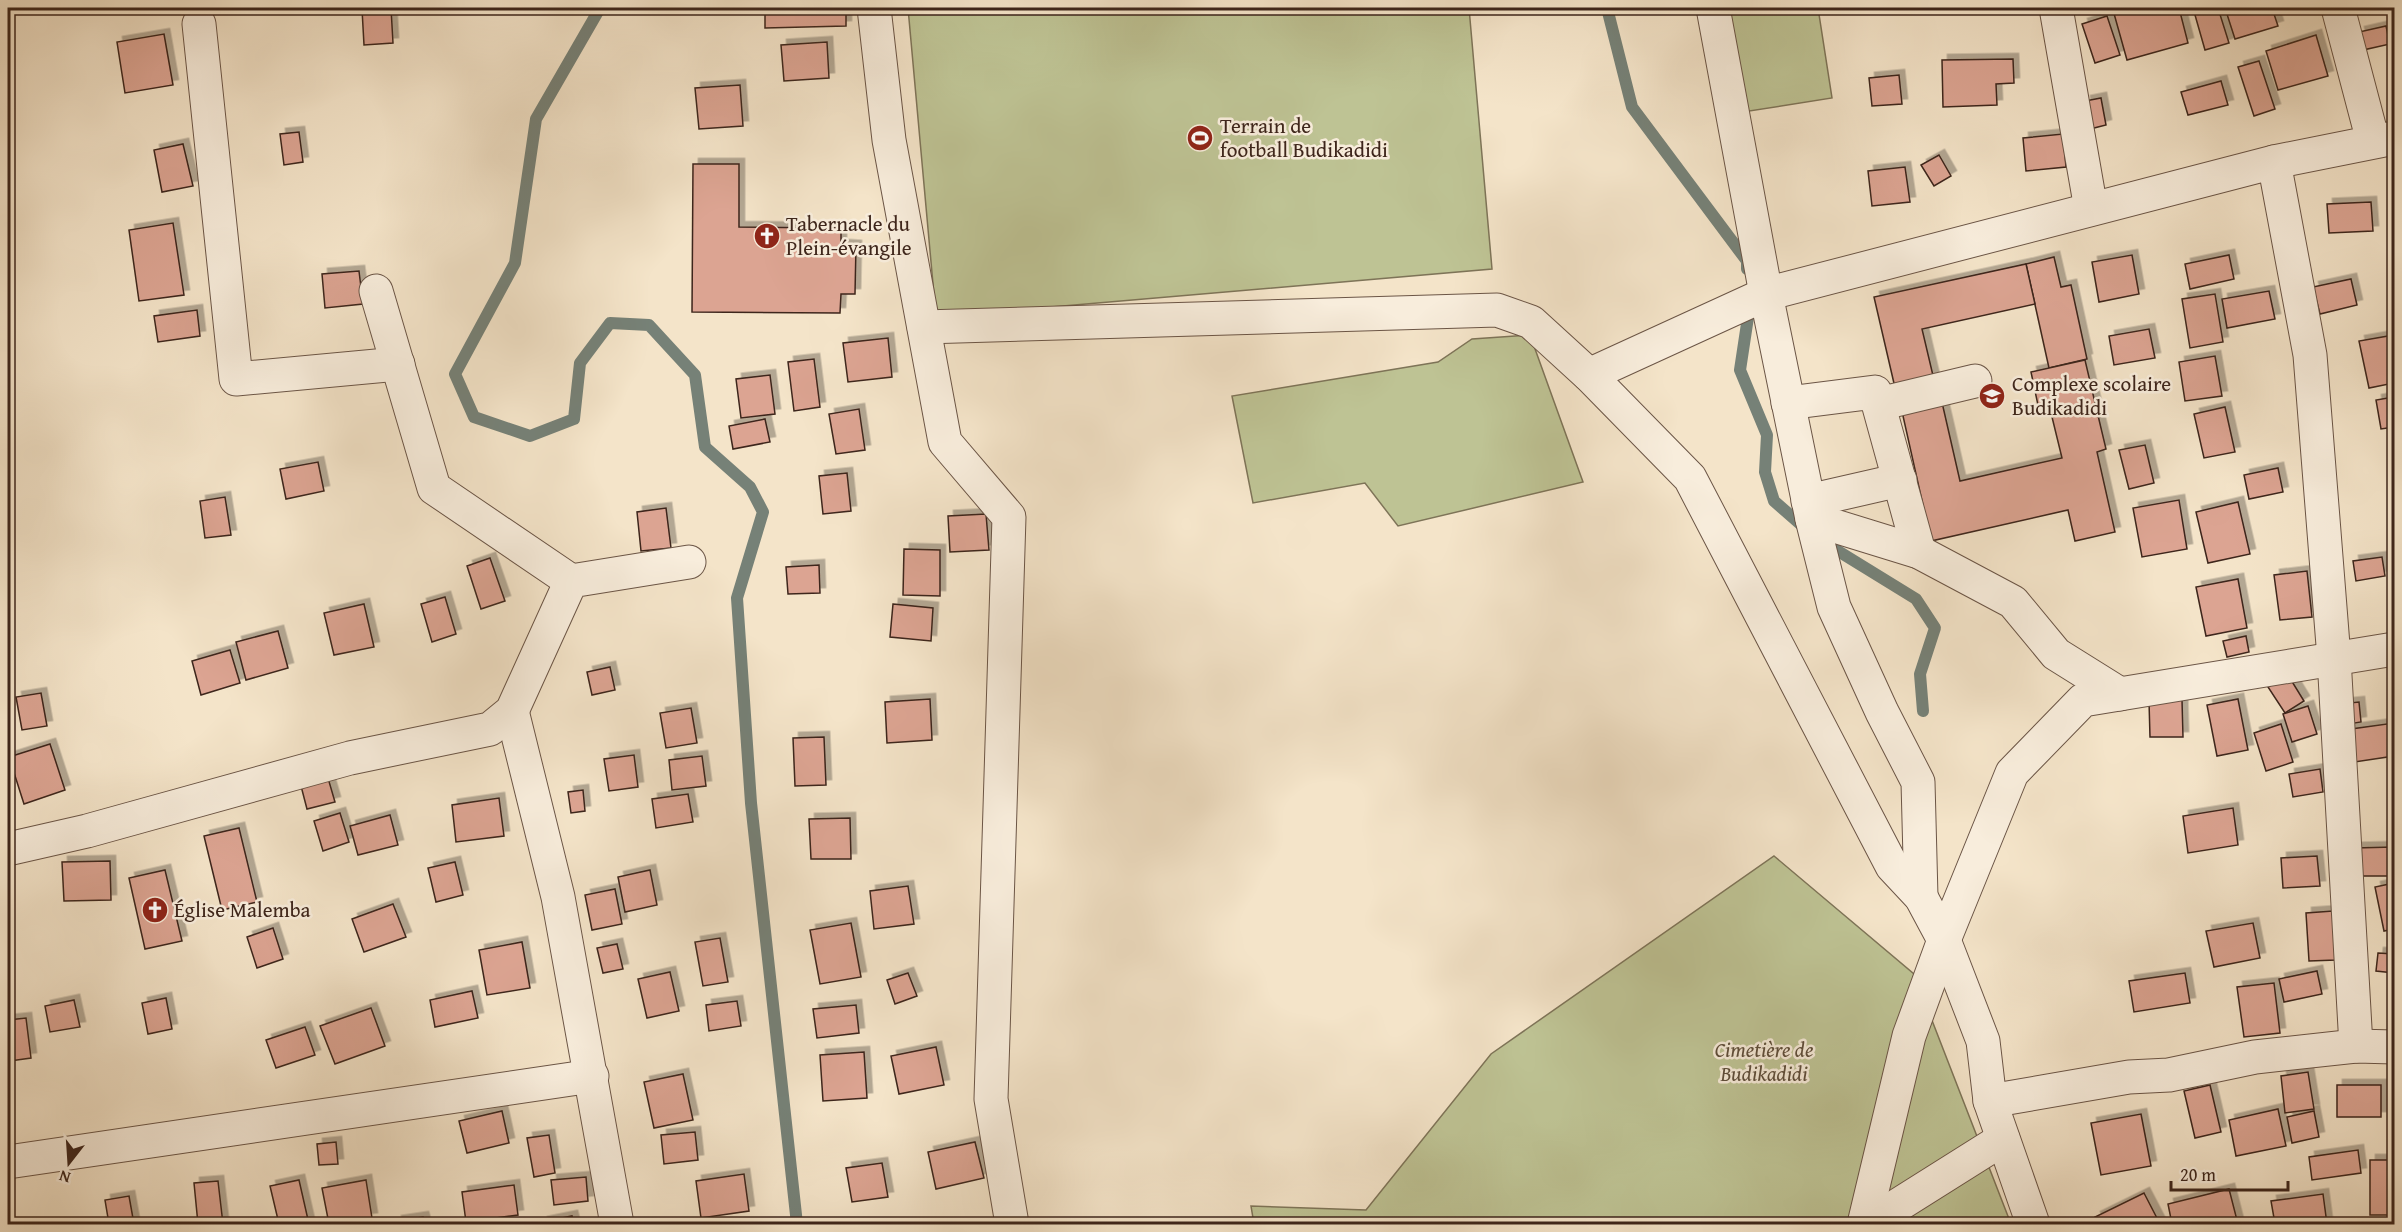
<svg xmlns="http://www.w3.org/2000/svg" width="2402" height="1232" font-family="'Gentium Book Plus',serif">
<defs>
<filter id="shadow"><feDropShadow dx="5.5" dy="-5.5" stdDeviation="0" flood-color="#0004"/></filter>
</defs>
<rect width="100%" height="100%" fill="#f4e4c9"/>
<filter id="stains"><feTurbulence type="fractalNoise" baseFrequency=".00333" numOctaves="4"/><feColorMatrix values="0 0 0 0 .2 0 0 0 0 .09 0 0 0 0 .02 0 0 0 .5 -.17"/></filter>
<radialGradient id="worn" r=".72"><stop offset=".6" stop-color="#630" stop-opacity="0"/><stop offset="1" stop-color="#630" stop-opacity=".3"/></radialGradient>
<!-- green -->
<g fill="#bec394" stroke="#7e7458" stroke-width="1.5">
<path d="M908,8H1469L1492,269L936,317Z"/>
<path d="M1726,8H1818L1832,98L1743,112Z"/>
<path d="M1530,335L1583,482L1398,526L1365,483L1253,503L1232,396L1438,362L1472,339Z"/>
<path d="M1774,856L1914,974L2011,1224H1254L1251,1206L1366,1210L1491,1054Z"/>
</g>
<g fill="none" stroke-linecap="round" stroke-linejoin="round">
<!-- stream -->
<g stroke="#768177" stroke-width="12">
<path d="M600,8L536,119L515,263L455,374L474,417L530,436L574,419L580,363L610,323L649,325L695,375L705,447L750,487L763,512L737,598L751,803L797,1224"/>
<path d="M1607,8L1632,107L1747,261V269"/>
<path d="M1750,304L1740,370L1767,435L1765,472L1774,501L1806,529"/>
<path d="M1825,543L1916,599L1935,628L1920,674L1923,711"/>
</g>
</g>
<!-- building -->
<g fill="#dca492" stroke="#3d251b" stroke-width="1.5" filter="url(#shadow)">
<path d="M391,8L393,43L364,45L362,9Z"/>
<path d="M765,8H846V26L765,28Z"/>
<path d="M2122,8H2179L2188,43L2127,60L2113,10Z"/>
<path d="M2193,8H2218L2229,43L2205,50Z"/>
<path d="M2225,8H2272L2278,26L2235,39Z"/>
<path d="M2107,16L2120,55L2095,63L2082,24Z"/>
<path d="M2386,26L2390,44L2363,50L2359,32Z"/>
<path d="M164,34L173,85L125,93L117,42Z"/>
<path d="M2316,35L2328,76L2278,90L2266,51Z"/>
<path d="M827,42L829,78L784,81L781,45Z"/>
<path d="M2013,59L2014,83L1996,84L1997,105L1943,107L1942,60Z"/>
<path d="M2259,61L2275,109L2254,116L2238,67Z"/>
<path d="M1899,75L1902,104L1872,106L1869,78Z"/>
<path d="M2221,81L2228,105L2188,115L2181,92Z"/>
<path d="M740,85L743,126L699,129L695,88Z"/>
<path d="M2101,98L2106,125L2090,129L2085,101Z"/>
<path d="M299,132L303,162L284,165L280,134Z"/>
<path d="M2063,134L2066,167L2026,171L2023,138Z"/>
<path d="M183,144L193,186L162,192L154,150Z"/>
<path d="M1939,155L1951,176L1934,186L1921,165Z"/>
<path d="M693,164H739V227L841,228V245L856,246L855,294H841L840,313L692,312Z"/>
<path d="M1905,167L1910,202L1872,206L1868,171Z"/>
<path d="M2371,202L2373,231L2329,233L2327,204Z"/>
<path d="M173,223L184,295L139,301L129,230Z"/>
<path d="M2132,255L2139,294L2099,302L2092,262Z"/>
<path d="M2229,255L2234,279L2190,289L2185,264Z"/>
<path d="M2054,257L2061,287L2071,285L2087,359L2049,368L2026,264Z"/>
<path d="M2026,264L2035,304L1922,329L1935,384L1896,392L1874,297Z"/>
<path d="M359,271L363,304L325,308L322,274Z"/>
<path d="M2351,279L2357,305L2320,314L2313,287Z"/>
<path d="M2269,291L2275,319L2227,328L2222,299Z"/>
<path d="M2215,294L2223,342L2190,348L2182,299Z"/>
<path d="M197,310L200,336L158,342L154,316Z"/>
<path d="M2149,329L2155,358L2114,365L2109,336Z"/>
<path d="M2394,335V383L2369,388L2359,341Z"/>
<path d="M888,338L892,377L848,382L843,343Z"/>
<path d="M2215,356L2222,396L2185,401L2179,362Z"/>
<path d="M814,359L820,407L794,411L788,362Z"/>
<path d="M2085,360L2096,407L2052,417L2050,408L2039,410L2031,372Z"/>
<path d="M770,375L775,414L741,418L736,379Z"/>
<path d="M2394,397V427L2381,429L2376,400Z"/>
<path d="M1941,398L1960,481L2062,458L2052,417L2096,407L2106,449L2097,452L2115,532L2075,541L2068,510L1931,541L1901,407Z"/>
<path d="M2225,407L2235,452L2204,458L2194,414Z"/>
<path d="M859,409L865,450L836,454L829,414Z"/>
<path d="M765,419L770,442L733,449L729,426Z"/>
<path d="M2145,445L2154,483L2129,489L2119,450Z"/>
<path d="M318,462L324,491L286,499L280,469Z"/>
<path d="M2278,468L2283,492L2249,499L2244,475Z"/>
<path d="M847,473L851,511L823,514L819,476Z"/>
<path d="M225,497L231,535L205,538L200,501Z"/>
<path d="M2179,500L2187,549L2142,557L2133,508Z"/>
<path d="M2238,502L2250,554L2208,563L2196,512Z"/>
<path d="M666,508L671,548L641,551L637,512Z"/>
<path d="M986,514L989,550L950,552L948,516Z"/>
<path d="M904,549L940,550V596L903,595Z"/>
<path d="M2382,557L2385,576L2356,581L2353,561Z"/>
<path d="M490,558L505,601L481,609L467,566Z"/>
<path d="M819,565L820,593L788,594L786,567Z"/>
<path d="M2307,571L2312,617L2280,620L2274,575Z"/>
<path d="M2238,579L2247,628L2206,636L2196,587Z"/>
<path d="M445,597L456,634L432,642L421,604Z"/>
<path d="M364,604L374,647L334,655L324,613Z"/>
<path d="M893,604L933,608L931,641L890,637Z"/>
<path d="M278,631L288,668L246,680L236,642Z"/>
<path d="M2246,636L2249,652L2227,657L2223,641Z"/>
<path d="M230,650L240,683L201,695L192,661Z"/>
<path d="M610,667L615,690L592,695L587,672Z"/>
<path d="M2288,675L2304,701L2285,713L2268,687Z"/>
<path d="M41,693L47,726L22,730L16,697Z"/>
<path d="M930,699L932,740L887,743L885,702Z"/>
<path d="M2238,699L2248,750L2217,756L2207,705Z"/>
<path d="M2182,700L2183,737H2150L2149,701Z"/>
<path d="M2359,702L2361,722L2343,725L2340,704Z"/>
<path d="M2308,706L2317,734L2292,742L2283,714Z"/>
<path d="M691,708L697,743L666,748L660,713Z"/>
<path d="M2394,723V756L2348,763L2344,730Z"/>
<path d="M2281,724L2293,762L2266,771L2254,733Z"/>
<path d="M824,737L826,785L795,786L793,738Z"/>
<path d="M50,744L65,790L24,804L9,757Z"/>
<path d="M634,755L638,787L609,791L604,759Z"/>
<path d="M702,756L706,786L672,790L669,760Z"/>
<path d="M2320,769L2323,792L2293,797L2289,774Z"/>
<path d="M328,778L335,802L307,809L301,786Z"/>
<path d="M583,790L585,811L571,813L568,792Z"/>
<path d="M688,794L693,822L656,828L652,799Z"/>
<path d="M499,798L504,836L456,842L452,805Z"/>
<path d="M2233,808L2238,845L2188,853L2183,816Z"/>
<path d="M340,813L349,842L323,851L314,821Z"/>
<path d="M390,815L398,845L358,855L350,826Z"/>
<path d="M850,818L851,859H811L809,819Z"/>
<path d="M239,828L257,902L222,910L204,836Z"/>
<path d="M2394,847V876H2355L2354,848Z"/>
<path d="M2317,856L2320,886L2283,888L2281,858Z"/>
<path d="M110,861L111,900L64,901L62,862Z"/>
<path d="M455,862L463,895L436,902L428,868Z"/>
<path d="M165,870L182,941L145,949L129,878Z"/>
<path d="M650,870L657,905L625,912L618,877Z"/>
<path d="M2394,883V929L2384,931L2375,887Z"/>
<path d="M908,886L914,924L874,929L870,891Z"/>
<path d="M615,889L622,924L592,930L585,895Z"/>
<path d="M393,904L406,937L364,952L352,919Z"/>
<path d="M2333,911L2336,960L2309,961L2306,913Z"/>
<path d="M851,923L861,977L820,984L810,930Z"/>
<path d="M2253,923L2260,958L2214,967L2206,931Z"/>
<path d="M273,928L283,959L257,968L247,937Z"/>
<path d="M720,938L728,982L703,986L695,942Z"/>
<path d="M522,942L530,988L487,995L479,950Z"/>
<path d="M617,944L623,969L603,973L597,948Z"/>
<path d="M2378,953L2394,954V973L2376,971Z"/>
<path d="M2317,971L2322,994L2284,1002L2279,979Z"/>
<path d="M670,972L679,1011L647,1018L638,979Z"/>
<path d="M908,973L917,996L895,1004L887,980Z"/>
<path d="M2185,973L2190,1003L2134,1012L2129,981Z"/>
<path d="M2274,983L2280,1033L2244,1037L2237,987Z"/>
<path d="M472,991L478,1018L435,1027L430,1000Z"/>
<path d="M166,998L172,1029L148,1034L142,1003Z"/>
<path d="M74,1000L80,1027L50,1032L45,1006Z"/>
<path d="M737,1001L741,1026L709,1031L706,1005Z"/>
<path d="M856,1005L859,1033L817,1038L813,1009Z"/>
<path d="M371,1008L385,1046L335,1064L320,1026Z"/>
<path d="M26,1018L31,1058L10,1061L8,1020Z"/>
<path d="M305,1027L315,1055L276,1068L266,1040Z"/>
<path d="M936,1047L944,1085L899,1094L891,1056Z"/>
<path d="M864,1052L867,1098L823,1101L820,1055Z"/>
<path d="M2308,1072L2314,1109L2285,1113L2281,1076Z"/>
<path d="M683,1074L693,1120L654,1128L644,1082Z"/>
<path d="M2210,1085L2221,1132L2195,1138L2184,1091Z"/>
<rect x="2337" y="1085" width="44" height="32"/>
<path d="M2278,1109L2286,1146L2236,1156L2229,1120Z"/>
<path d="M502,1111L509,1143L467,1153L459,1121Z"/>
<path d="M2314,1111L2319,1137L2292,1143L2287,1117Z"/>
<path d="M2141,1114L2151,1166L2101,1175L2091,1123Z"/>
<path d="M695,1132L698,1160L664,1164L661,1135Z"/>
<path d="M549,1135L555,1173L534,1177L527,1138Z"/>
<path d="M336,1142L338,1164L319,1165L317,1144Z"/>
<path d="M975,1142L984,1178L936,1189L928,1152Z"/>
<path d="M2358,1150L2361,1173L2312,1180L2309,1157Z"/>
<rect x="2370" y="1160" width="24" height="55"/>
<path d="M882,1163L888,1197L852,1202L846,1168Z"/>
<path d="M744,1174L749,1211L701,1218L696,1181Z"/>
<path d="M586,1177L588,1201L554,1205L551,1180Z"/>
<path d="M299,1180L309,1224H279L270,1186Z"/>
<path d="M366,1180L372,1218L329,1224L322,1188Z"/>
<path d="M218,1181L223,1224H198L194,1183Z"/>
<path d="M514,1185L518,1215L466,1222L462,1192Z"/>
<path d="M2229,1189L2238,1224H2172L2168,1204Z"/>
<path d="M2144,1193L2160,1224H2099L2095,1217Z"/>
<path d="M2323,1194L2327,1224H2275L2271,1201Z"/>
<path d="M129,1196L134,1224H109L105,1200Z"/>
<path d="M572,1216L574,1224H543L542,1222Z"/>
<path d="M423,1217L425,1224H397L396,1221Z"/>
</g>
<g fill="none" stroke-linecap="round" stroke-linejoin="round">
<defs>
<g id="minor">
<path d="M874,8L889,140L945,442L1009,517L991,1099L1012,1224"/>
<path d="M1713,8L1766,294L1812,519L1834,607L1882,712L1918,782L1921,897"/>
<path d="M2056,8L2091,209"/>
<path d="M2338,8L2373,141"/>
<path d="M199,24L236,379L398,364"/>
<path d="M2274,162L2310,355L2334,658L2356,1046"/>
<path d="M376,291L434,488L571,581"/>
<path d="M924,327L1497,310L1531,322L1589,375L1690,478L1892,866L1921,897L1944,940L1983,1041L1990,1101L2033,1224"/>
<path d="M1589,375L1766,294L2274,162L2394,138"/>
<path d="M1788,403L1875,392L1919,552"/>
<path d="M1879,404L1975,381"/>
<path d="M1808,501L1900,480"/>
<path d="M1812,519L1919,552L2013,602L2056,654L2120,694"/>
<path d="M512,711L558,897L617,1224"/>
<path d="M8,849L87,831L350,758L490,729L512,711L571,581L689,562"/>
<path d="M1990,1101L2129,1077L2169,1075L2255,1057L2356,1046L2394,1047"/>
<path d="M8,1162L592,1076"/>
<path d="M1864,1224L1909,1036L1944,940L2012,773L2083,700L2394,649"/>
<path d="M1868,1224L2003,1139"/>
</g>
</defs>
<!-- minor casing -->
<use href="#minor" stroke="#6b5546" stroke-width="35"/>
<!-- minor -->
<use href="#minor" stroke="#f8eddc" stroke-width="33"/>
</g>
<!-- icons -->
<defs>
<symbol id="stadium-disc" viewBox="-11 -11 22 22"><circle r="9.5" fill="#8f2418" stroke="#f8eddc"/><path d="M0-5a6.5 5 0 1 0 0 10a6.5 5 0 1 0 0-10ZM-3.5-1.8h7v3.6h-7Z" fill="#fff"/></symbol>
<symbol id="church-disc" viewBox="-11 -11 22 22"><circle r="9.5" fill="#8f2418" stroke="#f8eddc"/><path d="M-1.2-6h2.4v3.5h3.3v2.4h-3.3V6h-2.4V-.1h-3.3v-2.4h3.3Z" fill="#fff"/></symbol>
<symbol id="school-disc" viewBox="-11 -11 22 22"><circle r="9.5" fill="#8f2418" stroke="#f8eddc"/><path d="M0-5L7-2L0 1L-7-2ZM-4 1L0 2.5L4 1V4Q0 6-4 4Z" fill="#fff"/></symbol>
</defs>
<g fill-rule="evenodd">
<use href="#stadium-disc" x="1185" y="123" width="30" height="30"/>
<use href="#church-disc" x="752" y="221" width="30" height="30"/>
<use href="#school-disc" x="1977" y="381" width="30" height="30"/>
<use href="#church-disc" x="140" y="895" width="30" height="30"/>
</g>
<g text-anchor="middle" stroke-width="5" stroke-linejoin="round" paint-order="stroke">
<!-- poi labels -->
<g font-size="21" fill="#3d251b" stroke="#f8eddc" text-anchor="start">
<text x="1220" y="133">Terrain de<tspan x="1220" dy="24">football Budikadidi</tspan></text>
<text x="786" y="231">Tabernacle du<tspan x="786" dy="24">Plein-évangile</tspan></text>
<text x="2012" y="391">Complexe scolaire<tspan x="2012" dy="24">Budikadidi</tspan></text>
<text x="174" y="917">Église Malemba</text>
</g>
<!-- park labels -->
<g font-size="21" font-style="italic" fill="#5d4c39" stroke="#f8eddc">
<text x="1764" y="1057">Cimetière de<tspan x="1764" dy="24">Budikadidi</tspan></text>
</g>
</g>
<!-- margin -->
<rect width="2402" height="1232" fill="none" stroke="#f4e4c9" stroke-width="30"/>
<rect x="9" y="9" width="2384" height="1214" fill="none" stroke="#3d251b" stroke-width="3"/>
<rect x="15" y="15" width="2372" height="1202" fill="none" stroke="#3d251b" stroke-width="1.5"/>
<!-- north arrow -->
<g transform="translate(69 1163) rotate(197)" stroke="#f8eddc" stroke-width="4.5" paint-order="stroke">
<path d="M0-4.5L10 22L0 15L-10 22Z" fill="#3d251b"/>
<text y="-9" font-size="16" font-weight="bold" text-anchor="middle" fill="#3d251b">N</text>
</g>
<!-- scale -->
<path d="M2171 1181v9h117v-9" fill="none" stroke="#3d251b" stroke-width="3"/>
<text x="2180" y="1181" font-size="18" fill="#3d251b" stroke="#f8eddc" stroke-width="4.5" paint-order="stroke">20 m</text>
<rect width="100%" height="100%" filter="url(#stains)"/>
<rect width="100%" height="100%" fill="url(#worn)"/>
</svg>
